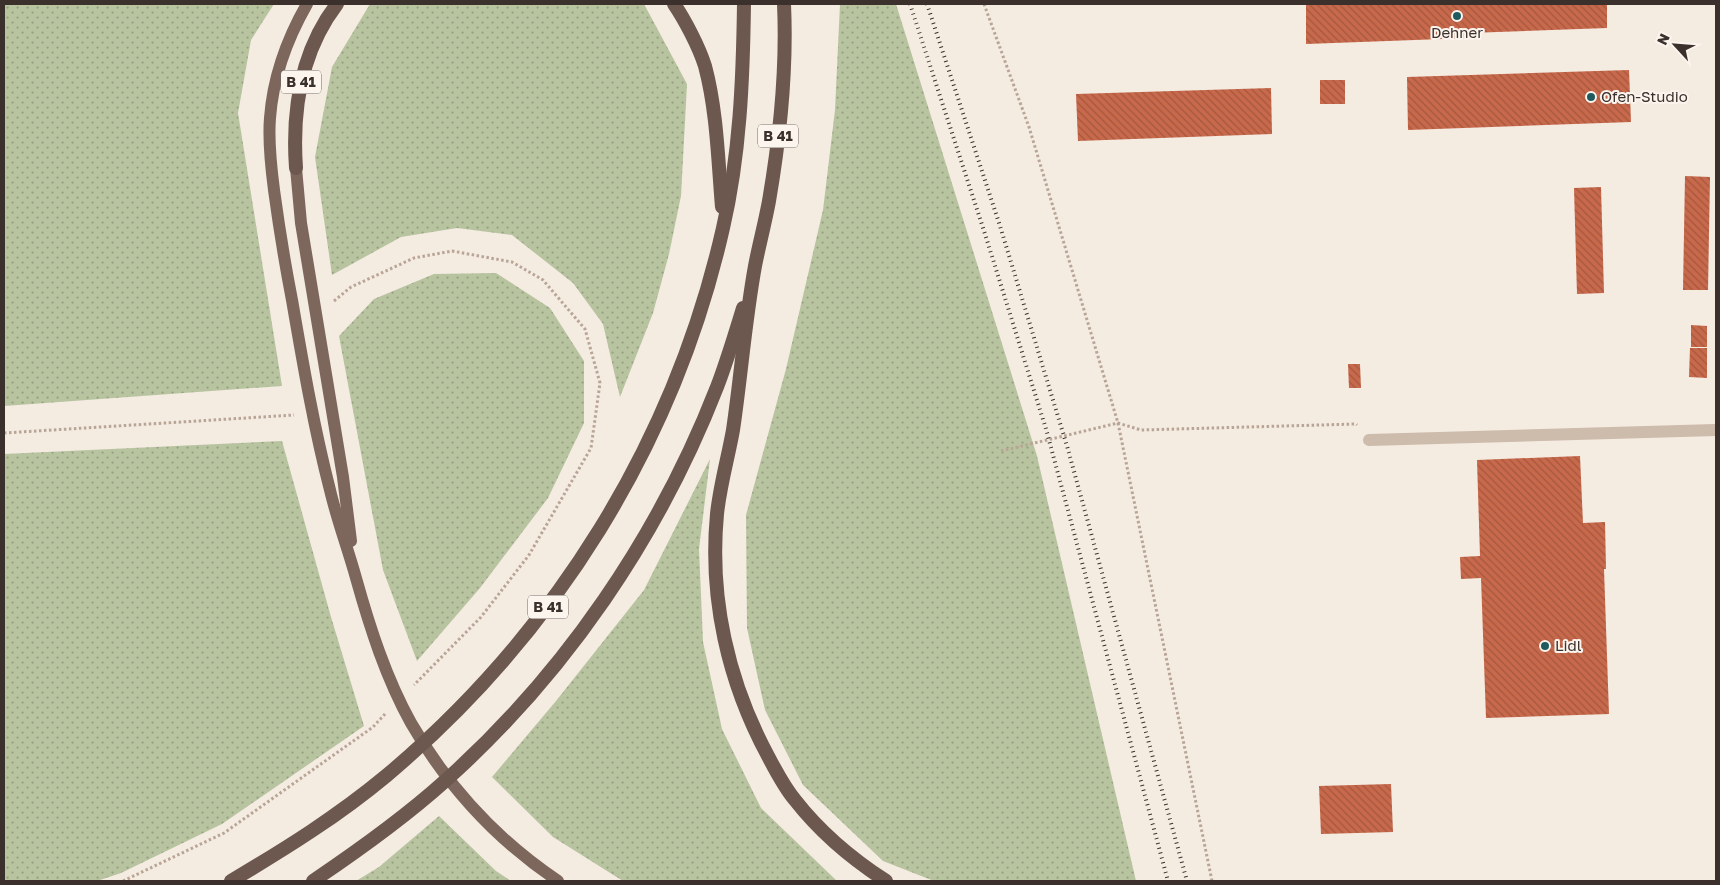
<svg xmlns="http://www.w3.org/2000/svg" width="1720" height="885" font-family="'Golos Text',sans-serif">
<defs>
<pattern id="grass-dots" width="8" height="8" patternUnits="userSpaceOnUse" patternTransform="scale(1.25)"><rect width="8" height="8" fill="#b8c4a0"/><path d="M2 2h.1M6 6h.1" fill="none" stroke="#97a083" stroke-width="1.8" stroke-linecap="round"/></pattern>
<pattern id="building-back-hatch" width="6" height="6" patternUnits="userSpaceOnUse" patternTransform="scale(1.25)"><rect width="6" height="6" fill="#c8694b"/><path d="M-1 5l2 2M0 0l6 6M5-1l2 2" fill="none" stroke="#a4573f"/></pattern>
</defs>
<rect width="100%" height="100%" fill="#f4ebe1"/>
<!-- grass -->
<g fill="url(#grass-dots)">
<path d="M4,4H274L251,40L238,113L282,386L4,406Z"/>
<path d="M370,4H644L687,84L681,196L669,254L653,313L620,397L603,324L573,283L512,235L457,228L401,237L332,275L315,157L332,67Z"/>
<path d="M840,4H896L1037,456L1136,881H934L883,861L803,785L765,710L747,628L746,515L786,369L823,210L835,110Z"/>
<path d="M496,273L550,308L584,361V423L548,498L480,588L417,661L383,570L339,336L374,299L434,274Z"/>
<path d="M282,441L331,617L364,726L222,824L121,873L97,881H4V454Z"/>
<path d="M710,459L699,549L703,642L722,729L761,808L837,881H623L553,837L492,777L556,701L644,590Z"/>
<path d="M439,816L496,871L511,881H356L379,867Z"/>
</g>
<!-- building -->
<g fill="url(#building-back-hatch)">
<path d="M1306,4H1607V28L1469,33V38L1306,44Z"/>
<path d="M1629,70L1631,122L1408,130L1407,77Z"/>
<rect x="1320" y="80" width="25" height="24"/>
<path d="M1271,88L1272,134L1078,141L1076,94Z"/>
<path d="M1685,176L1710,177L1708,290H1683Z"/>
<path d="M1601,187L1604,293L1577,294L1574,188Z"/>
<path d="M1691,325L1707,326V347H1691Z"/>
<path d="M1690,348H1707V378L1689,377Z"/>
<path d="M1348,364H1360L1361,388H1349Z"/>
<path d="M1580,456L1583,523L1605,522L1606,569H1604L1609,714L1486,718L1481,578L1461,579L1460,557L1480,556L1477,460Z"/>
<path d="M1391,784L1393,832L1321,834L1319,786Z"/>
</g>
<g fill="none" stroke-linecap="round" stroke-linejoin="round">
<!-- path -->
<g stroke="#b9a596" stroke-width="3" stroke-dasharray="2.5 2.5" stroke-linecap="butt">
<path d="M984,4L1029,127L1118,423L1212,881"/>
<path d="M334,301L351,287L414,258L452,251L512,262L543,280L585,329L600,383L591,448L529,555L481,617L414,685"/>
<path d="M4,433L294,415"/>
<path d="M1001,451L1118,423L1141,430L1356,424L1357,425"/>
<path d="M123,881L224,833L373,727L385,714"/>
</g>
<!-- minor -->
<path stroke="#cdbbac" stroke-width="12" d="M1369,440L1716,430"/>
<!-- primary -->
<g stroke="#7d675c" stroke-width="12">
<path d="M307,4C287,39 273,77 270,118C268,142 271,167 274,190C279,227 285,264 292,300C303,364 314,428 330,490C337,520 348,549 356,578C370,628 386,678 411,723C448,787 497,840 558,881"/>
<path d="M296,168L301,223L343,477L351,541"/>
</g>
<!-- trunk -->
<g stroke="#6c584f" stroke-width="14">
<path d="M674,4C685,20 699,47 705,66C717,111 718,160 722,207"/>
<path d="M784,4C787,69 780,137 769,201C765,223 759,245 755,266C745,321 741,376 733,430C728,458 720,485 717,514C709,598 728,682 768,756C776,771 784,787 795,800C820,832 852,859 886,881"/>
<path d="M296,168C292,111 301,51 337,4"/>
<path d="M231,881C285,849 338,816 386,776C555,634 674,444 723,228C740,155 743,79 744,4"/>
<path d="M313,881C359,850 404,818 445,781C565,674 659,536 717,387C727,361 735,334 743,308"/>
</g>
<!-- rail -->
<g stroke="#3b302b" stroke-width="4" stroke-dasharray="1 4" stroke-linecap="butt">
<path d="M910,4L985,234L1046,429L1168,881"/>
<path d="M927,4L1000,226L1067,446L1187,881"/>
</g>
</g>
<!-- markers -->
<g fill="#1f5a5e" stroke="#fbf5ee" stroke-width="2">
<circle cx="1457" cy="16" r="5"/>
<circle cx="1591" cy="97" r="5"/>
<circle cx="1545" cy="646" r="5"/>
</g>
<g text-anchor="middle" stroke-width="4" stroke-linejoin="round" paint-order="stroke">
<!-- shield labels -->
<g fill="#fbf5ee" stroke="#756b66" stroke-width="1">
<rect x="281" y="70.5" width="40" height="23" rx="4"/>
<rect x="758" y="124.5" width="40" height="23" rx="4"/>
<rect x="528" y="595.5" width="40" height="23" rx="4"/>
</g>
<g font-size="14" font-weight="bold" fill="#3b302b">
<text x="301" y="87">B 41</text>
<text x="778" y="141">B 41</text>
<text x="548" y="612">B 41</text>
</g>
<!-- poi labels -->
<g font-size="15" fill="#3b302b" stroke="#fbf5ee" text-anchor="start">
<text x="1457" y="38" text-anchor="middle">Dehner</text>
<text x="1601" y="102">Ofen-Studio</text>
<text x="1555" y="651">Lidl</text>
</g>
</g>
<!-- border -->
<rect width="1720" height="885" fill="none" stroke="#3b302b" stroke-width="10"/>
<!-- north arrow -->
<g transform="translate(1675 45) rotate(296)" stroke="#fbf5ee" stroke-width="4" paint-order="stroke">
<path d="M0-4L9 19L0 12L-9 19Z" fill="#3b302b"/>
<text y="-8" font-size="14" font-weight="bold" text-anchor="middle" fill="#3b302b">N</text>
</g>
</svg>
